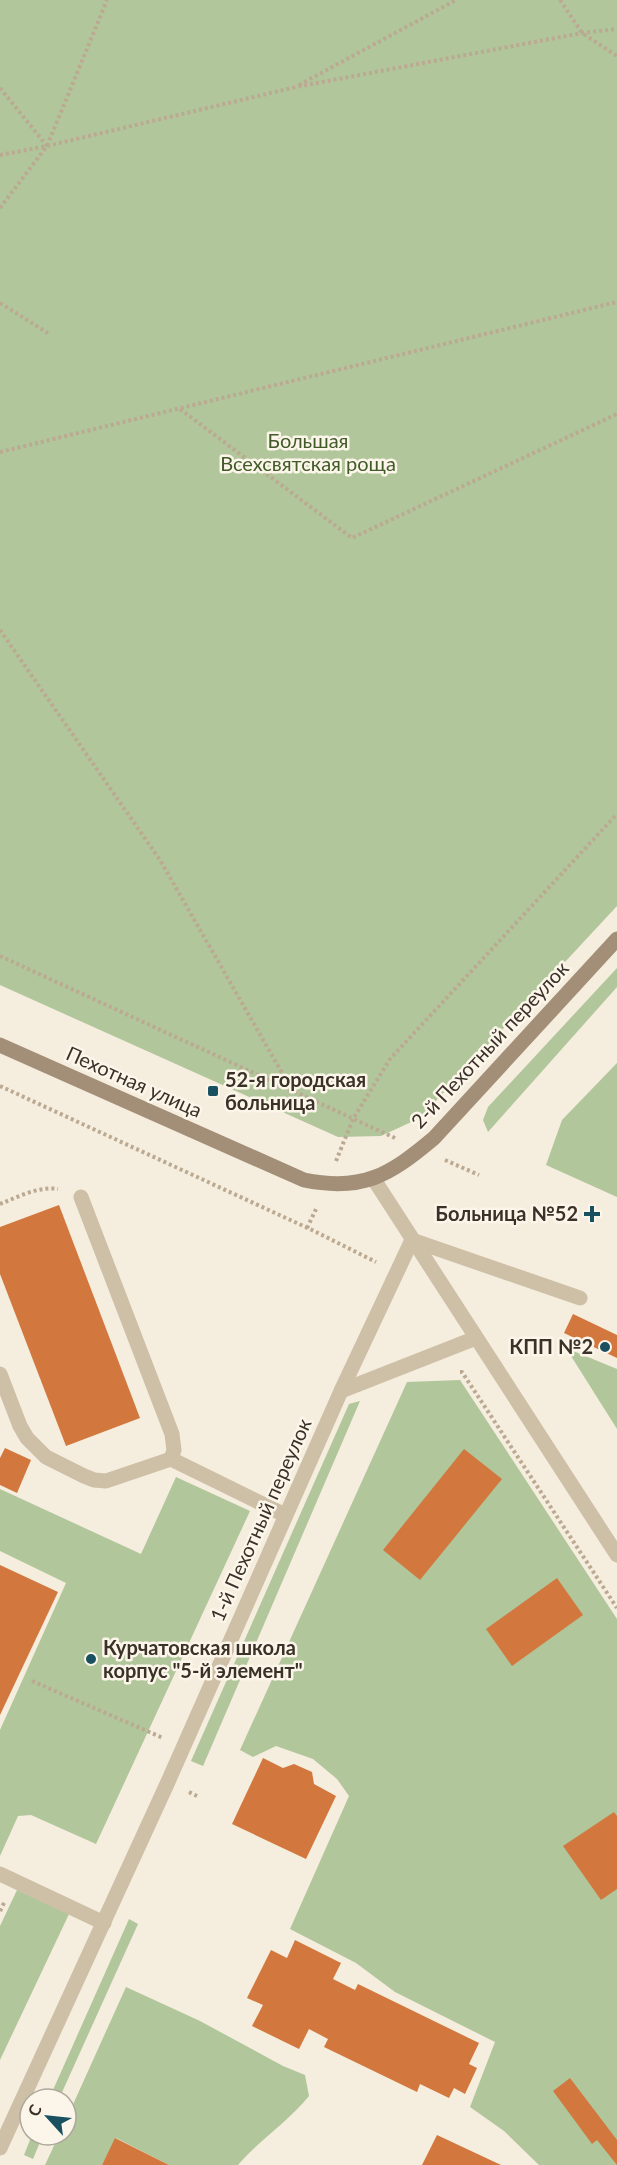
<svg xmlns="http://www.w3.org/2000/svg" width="617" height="2165" font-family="Lato,sans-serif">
<rect width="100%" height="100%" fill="#f5eddd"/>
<!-- green -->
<g fill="#b1c69b">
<path d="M0,0H617V906L420,1118L381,1136L338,1137L0,985Z"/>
<path d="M617,968V987L488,1132L483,1120L488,1107Z"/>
<path d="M617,1063V1197L546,1165L562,1120Z"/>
<path d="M566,1348L617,1369V1429Z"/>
<path d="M460,1380L617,1619V2165H539L504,2131L470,2107L495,2042L395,1992L356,1963L290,1929L349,1796L337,1779L313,1759L276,1746L253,1757L240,1750L407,1382Z"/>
<path d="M360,1401L203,1766L191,1761L349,1404Z"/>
<path d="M176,1477L250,1511L96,1844L31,1815L18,1816L0,1856V1730L66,1583L0,1551V1489L141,1554Z"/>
<path d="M17,1890L69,1914L0,2060V1926Z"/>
<path d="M129,1919L138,1924L59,2099H49Z"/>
<path d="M126,1987L200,2021L283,2066L305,2075L309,2096C288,2122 259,2140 238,2165H169L116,2138L102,2165H45L59,2135H66V2120Z"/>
<path d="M32,2135H43L33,2159L24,2155Z"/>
</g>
<!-- building -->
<g fill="#d2783e">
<path d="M59,1205L140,1418L66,1446L0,1274V1227Z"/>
<path d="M573,1314L617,1335V1358L564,1333Z"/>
<path d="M5,1448L31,1460L17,1493L0,1485V1458Z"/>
<path d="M464,1449L502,1479L420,1580L383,1550Z"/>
<path d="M0,1565L58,1592L0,1715Z"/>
<path d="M557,1578L583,1615L512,1666L486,1629Z"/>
<path d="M263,1758L283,1768L294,1764L312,1772L314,1784L336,1796L306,1859L232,1824Z"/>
<path d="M614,1812L617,1816V1889L601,1900L563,1846Z"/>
<path d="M295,1940L341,1963L333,1979L355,1990L358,1984L479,2043L469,2064L477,2068L465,2094L454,2088L449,2098L420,2084L417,2092L324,2047L328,2039L309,2029L299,2049L252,2026L263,2005L247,1998L271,1950L287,1958Z"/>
<path d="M570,2078L617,2140V2165L597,2140L592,2144L553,2091Z"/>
<path d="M437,2135L501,2165H422Z"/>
<path d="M115,2138L169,2165H102Z"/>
</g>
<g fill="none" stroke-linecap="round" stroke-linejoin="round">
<!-- path -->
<g stroke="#bba991" stroke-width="4" stroke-dasharray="3 3" stroke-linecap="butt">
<path d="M560,0L582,33L617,56"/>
<path d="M299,85L456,0"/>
<path d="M0,88L47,146"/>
<path d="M0,155L47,146L296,87L582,33L617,29"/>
<path d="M0,208L47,146L107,0"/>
<path d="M0,303L48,333"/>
<path d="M180,409L352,538L617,414"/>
<path d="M0,452L617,302"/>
<path d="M0,630L160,860L293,1092"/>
<path d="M0,956L395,1138"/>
<path d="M0,1086L312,1230L376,1262"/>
<path d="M445,1160L479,1175"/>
<path d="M336,1161L353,1119L390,1059L617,814"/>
<path d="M0,1204C18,1197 38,1186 58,1189"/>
<path d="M307,1228L317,1207"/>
<path d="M460,1372H462L617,1608"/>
<path d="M32,1681L163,1738"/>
<path d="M189,1792L197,1796"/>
<path d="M0,1911L5,1901"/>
</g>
<!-- lane -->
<g stroke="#cebfa7" stroke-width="15">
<path d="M412,1240L580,1298"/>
<path d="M0,1374L20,1426L27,1438L46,1457L84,1476L94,1480L106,1481L171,1459L174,1450L172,1434L81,1197"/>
<path d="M171,1459L285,1515"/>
<path d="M0,1874L104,1923"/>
</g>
<!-- street -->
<g stroke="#cebfa7" stroke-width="15">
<path d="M373,1178L617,1555"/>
<path d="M341,1391L476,1338"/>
<path d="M0,2148L167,1784L341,1391L412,1240"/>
</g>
<!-- secondary -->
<path stroke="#a38e78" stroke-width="15" d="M0,1045L304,1180C363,1192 390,1175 434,1138L617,939"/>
</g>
<!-- markers -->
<g fill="#195160" stroke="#fcf6ea" stroke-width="2">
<rect x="207" y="1085" width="12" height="12" rx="3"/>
<path d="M589 1205h6v6h6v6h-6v6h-6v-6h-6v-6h6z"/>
<circle cx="605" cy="1347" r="6"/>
<circle cx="91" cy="1659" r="6"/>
</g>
<g text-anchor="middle" stroke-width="5" stroke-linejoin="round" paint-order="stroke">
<!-- park labels -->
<g font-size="20" fill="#415b29" stroke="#fcf6ea">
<text x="308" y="448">Большая<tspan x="308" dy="23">Всехсвятская роща</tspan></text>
</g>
<!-- street labels -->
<g font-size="20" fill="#3a3128" stroke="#fcf6ea">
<text transform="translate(490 1045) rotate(-47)" y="7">2-й Пехотный переулок</text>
<text transform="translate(134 1082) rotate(24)" y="7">Пехотная улица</text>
<text transform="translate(261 1520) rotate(-66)" y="7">1-й Пехотный переулок</text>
</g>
<!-- poi labels -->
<g font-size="20" font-weight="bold" fill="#3a3128" stroke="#fcf6ea" text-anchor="start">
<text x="225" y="1087">52-я городская<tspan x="225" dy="23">больница</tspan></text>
<text x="578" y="1221" text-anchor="end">Больница №52</text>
<text x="593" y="1354" text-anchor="end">КПП №2</text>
<text x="103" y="1655">Курчатовская школа<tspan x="103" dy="23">корпус "5-й элемент"</tspan></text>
</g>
</g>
<!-- north arrow -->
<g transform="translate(48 2117) rotate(297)"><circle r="28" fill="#fcf6ea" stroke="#aea79c" stroke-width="1.5"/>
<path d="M0-4.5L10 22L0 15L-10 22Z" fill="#195160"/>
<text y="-9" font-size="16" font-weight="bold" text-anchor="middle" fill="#3a3128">С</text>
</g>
</svg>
